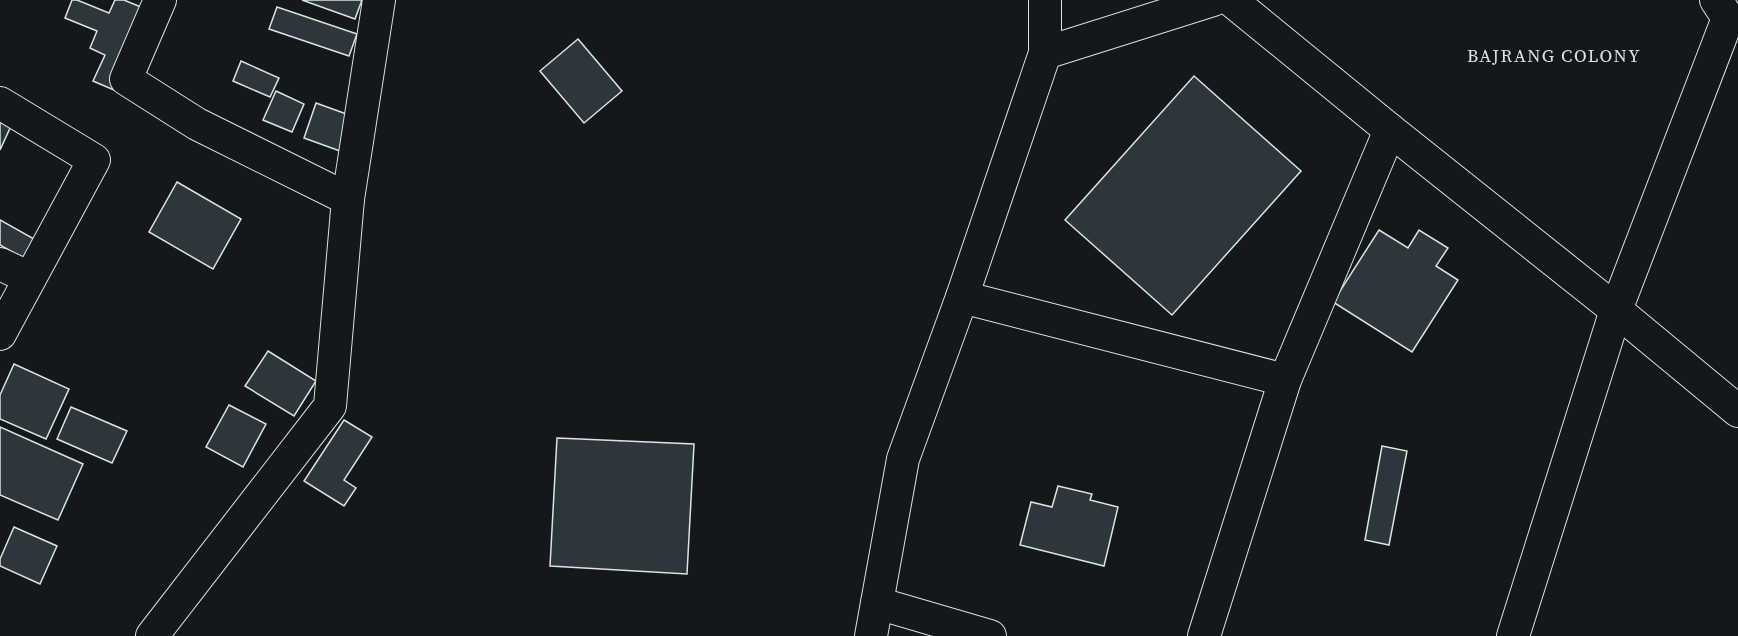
<svg xmlns="http://www.w3.org/2000/svg" width="1738" height="636" font-family="'Source Serif 4',serif">
<rect width="100%" height="100%" fill="#14181c"/>
<!-- building -->
<g fill="#2c363c" stroke="#d8e6dc" stroke-width="1.5">
<path d="M72,0H77L109,13L115,0H124L148,10L114,90L93,81L105,55L90,48L97,31L65,18Z"/>
<path d="M302,0H362L355,19Z"/>
<path d="M277,7L357,34L349,56L269,29Z"/>
<path d="M578,39L622,91L584,123L540,71Z"/>
<path d="M241,61L279,78L270,97L233,81Z"/>
<path d="M1194,76L1301,171L1172,315L1065,220Z"/>
<path d="M276,91L304,104L292,132L263,120Z"/>
<path d="M316,103L352,116L340,151L304,138Z"/>
<path d="M0,121L11,126L0,150Z"/>
<path d="M177,182L241,219L213,269L149,232Z"/>
<path d="M0,220L34,239L23,258L0,245Z"/>
<path d="M1379,230L1408,248L1419,230L1448,248L1436,266L1458,280L1412,352L1333,302Z"/>
<path d="M268,351L316,381L294,416L245,386Z"/>
<path d="M14,364L69,389L46,439L0,419V395Z"/>
<path d="M229,405L266,424L243,467L206,447Z"/>
<path d="M71,407L127,431L112,463L57,439Z"/>
<path d="M344,420L372,437L344,480L356,488L344,506L304,481Z"/>
<path d="M0,427L83,464L58,520L0,495Z"/>
<path d="M557,438L694,444L687,574L550,566Z"/>
<path d="M1382,446L1407,451L1389,545L1365,540Z"/>
<path d="M1058,486L1092,494L1090,500L1118,507L1104,566L1020,545L1031,502L1052,507Z"/>
<path d="M14,527L57,546L40,584L0,566V559Z"/>
</g>
<g fill="none" stroke-linecap="round" stroke-linejoin="round">
<defs>
<g id="minor">
<path d="M160,0L126,79L197,124L348,199"/>
<path d="M1231,0L1390,130L1616,310L1738,411"/>
<path d="M1045,53L1213,0"/>
<path d="M0,103L94,160L0,334"/>
<path d="M0,264L30,278"/>
<path d="M962,297L1285,380"/>
<path d="M877,603L990,636"/>
<path d="M152,636L330,406L348,199L379,0"/>
<path d="M871,636L903,459L962,297L1045,53V0"/>
<path d="M1204,636L1285,380L1390,130"/>
<path d="M1513,636L1616,310L1728,18L1716,0"/>
</g>
</defs>
<!-- minor casing -->
<use href="#minor" stroke="#d8e6dc" stroke-width="34"/>
<!-- minor -->
<use href="#minor" stroke="#14181c" stroke-width="32"/>
</g>
<g text-anchor="middle" stroke-width="4.5" stroke-linejoin="round" paint-order="stroke">
<!-- neighbourhood labels -->
<g font-size="18" letter-spacing="1.5" fill="#d8e6dc" stroke="#14181c">
<text x="1554" y="62">BAJRANG COLONY</text>
</g>
</g>
</svg>
